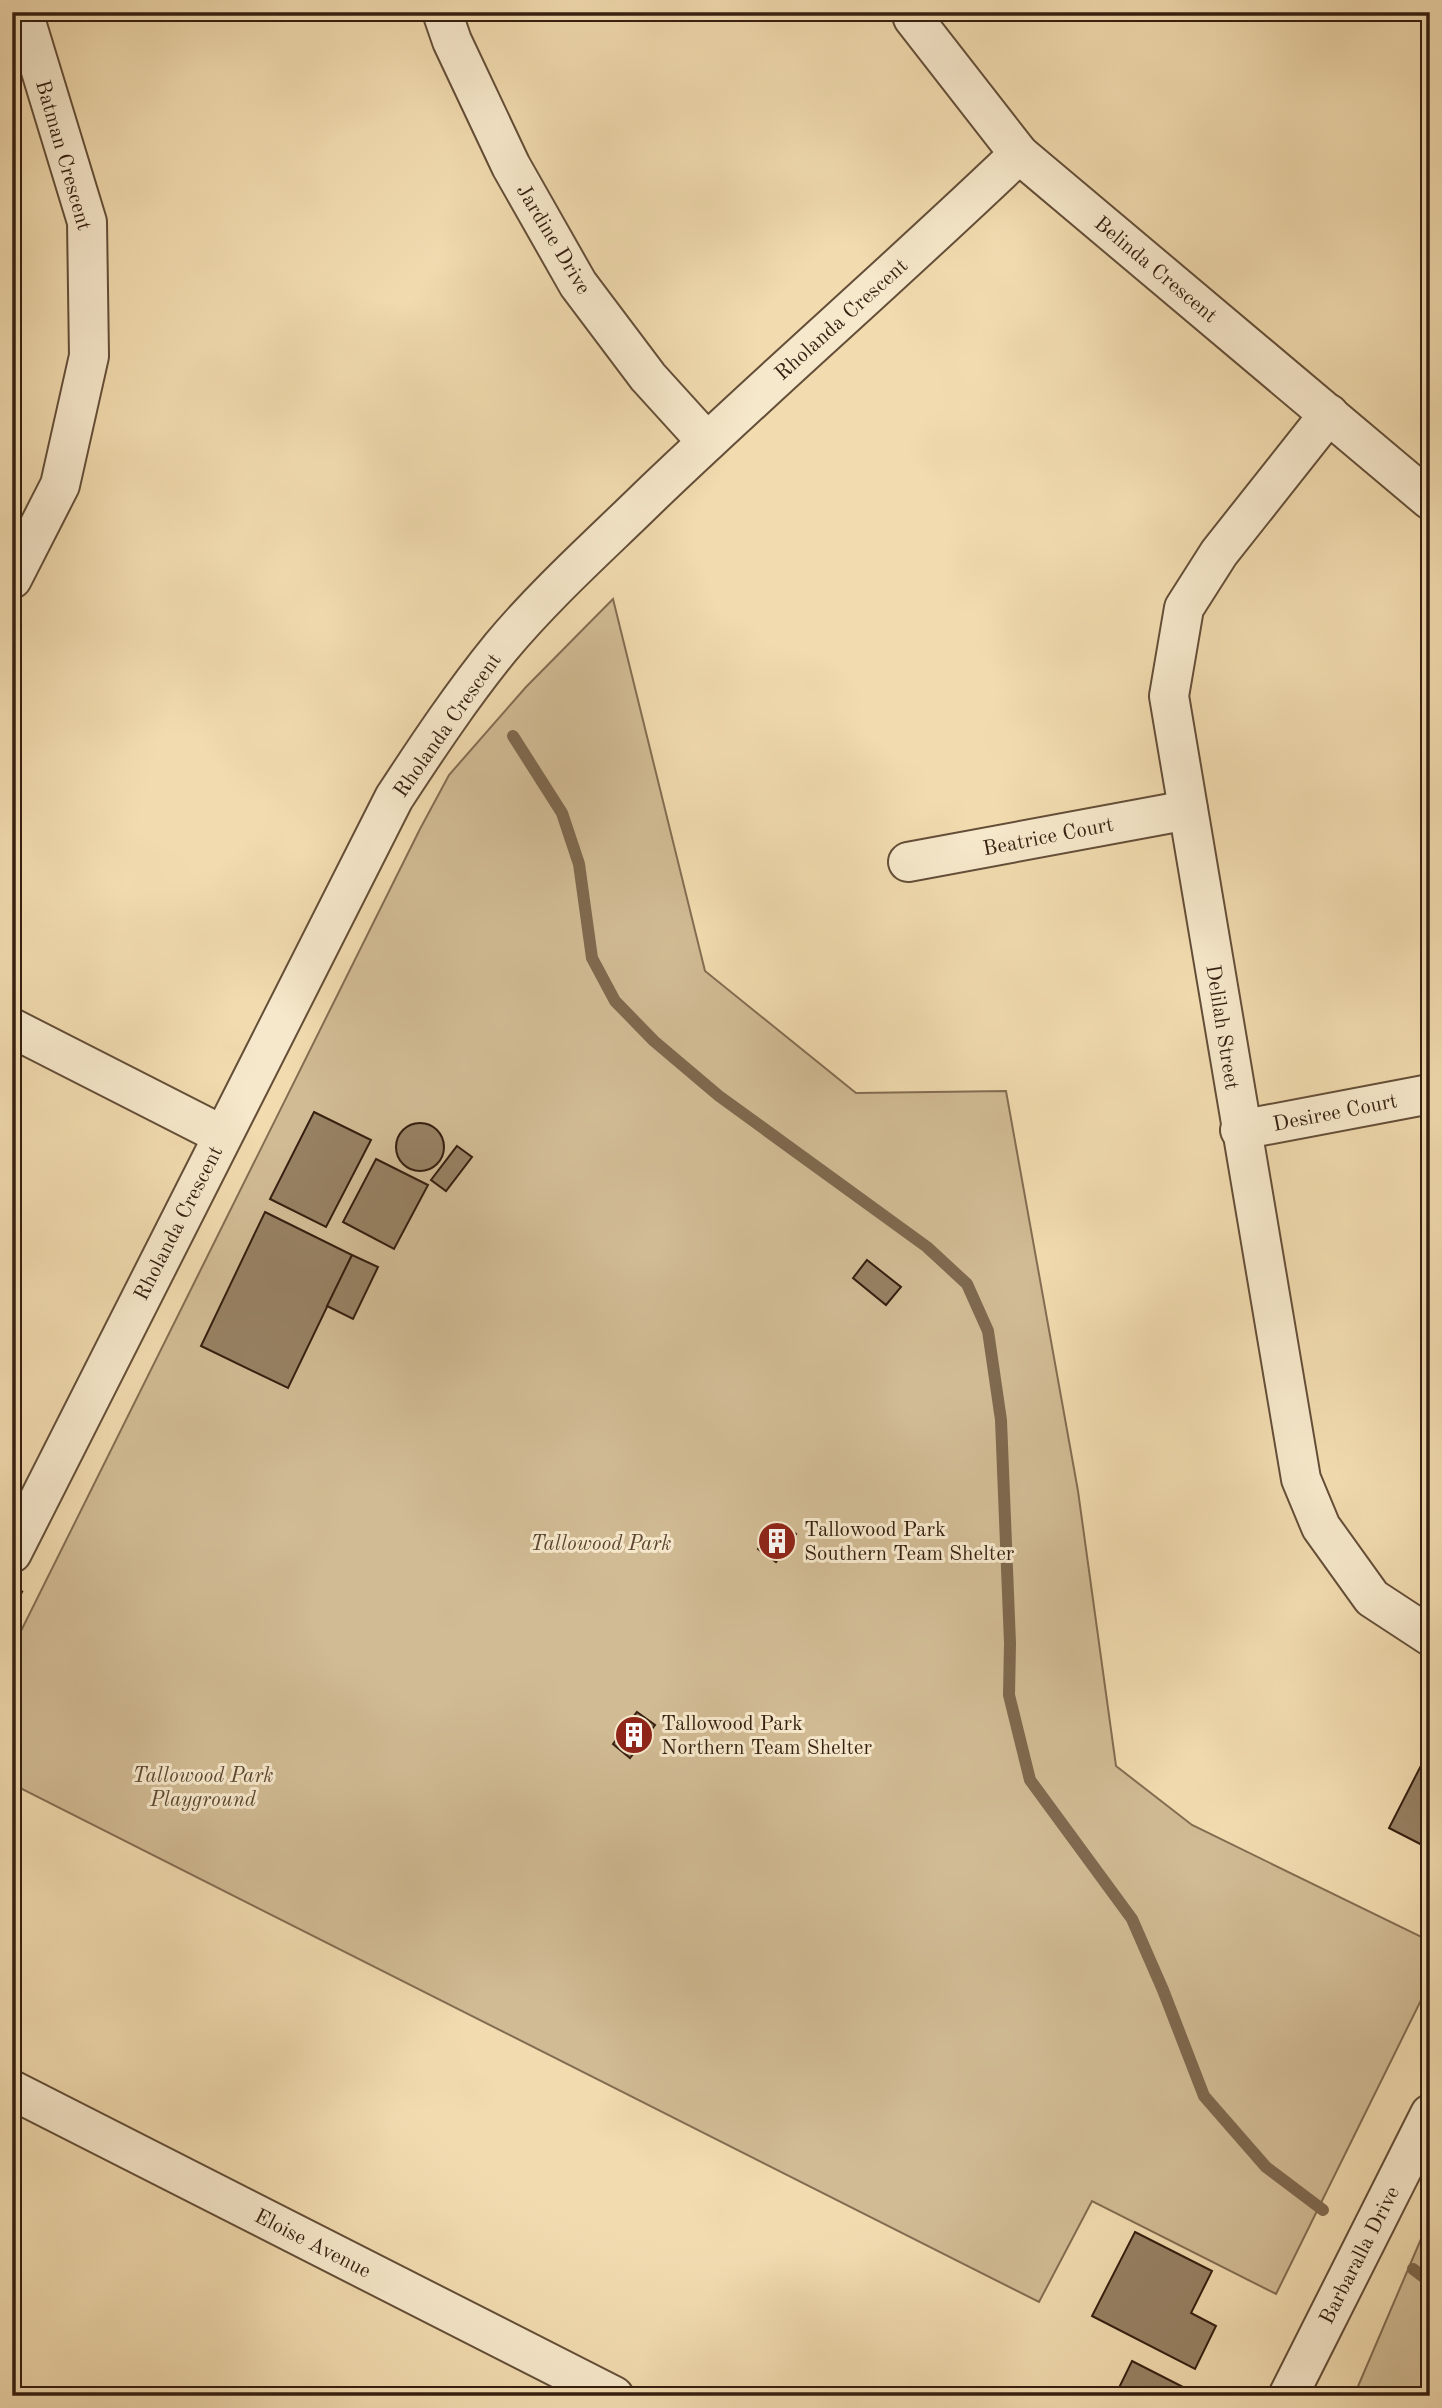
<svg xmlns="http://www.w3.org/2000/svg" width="1442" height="2408" font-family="'Old Standard TT',serif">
<rect width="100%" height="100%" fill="#f1dbaf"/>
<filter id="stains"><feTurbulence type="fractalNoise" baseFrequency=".00286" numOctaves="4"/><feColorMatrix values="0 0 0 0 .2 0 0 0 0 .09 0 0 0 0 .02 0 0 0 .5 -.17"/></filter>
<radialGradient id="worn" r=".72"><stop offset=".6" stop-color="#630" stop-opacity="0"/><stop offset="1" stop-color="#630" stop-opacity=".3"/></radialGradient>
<!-- green -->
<g fill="#d1bb94" stroke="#836d52" stroke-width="2">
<path d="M613,599L705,971L856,1093L1006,1091L1078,1491L1116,1766L1192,1825L1430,1941V1982L1276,2294L1092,2201L1039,2302L12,1784V1649L420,829L449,775L526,687Z"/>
<path d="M1430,2218V2396H1362L1356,2391Z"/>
</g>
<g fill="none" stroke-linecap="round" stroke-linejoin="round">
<!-- stream -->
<g stroke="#7f694f" stroke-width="12">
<path d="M513,736L562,813L579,864L592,958L615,1001L654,1041L719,1096L927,1247L967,1284L988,1331L1001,1420L1010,1643L1009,1695L1030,1780L1132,1919L1163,1990L1204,2096L1266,2167L1323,2210"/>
<path d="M1413,2269L1430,2282"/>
</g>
</g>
<!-- building -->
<g fill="#978163" stroke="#351f10" stroke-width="2">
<path d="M314,1112L371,1140L326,1227L270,1199Z"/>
<circle cx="420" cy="1147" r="24"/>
<path d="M457,1146L472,1157L446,1191L431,1180Z"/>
<path d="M376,1159L428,1185L394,1249L343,1222Z"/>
<path d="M265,1212L352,1255L288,1388L201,1346Z"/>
<path d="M352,1255L378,1267L353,1319L327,1306Z"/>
<path d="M867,1260L901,1287L886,1305L853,1278Z"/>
<path d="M778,1522L796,1534L776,1562L758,1549Z"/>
<path d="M637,1712L655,1725L630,1758L613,1744Z"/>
<path d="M1430,1748V1849L1389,1828Z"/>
<path d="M1135,2232L1212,2271L1191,2313L1216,2326L1195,2369L1092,2316Z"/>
<path d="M1132,2361L1187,2389L1184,2396H1115Z"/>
</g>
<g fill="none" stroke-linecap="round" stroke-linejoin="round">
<defs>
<g id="minor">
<path d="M442,12L452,41L511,166L578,284L648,377L707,442"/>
<path d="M911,12L913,18L1019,154L1430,500"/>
<path d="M1329,414L1219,553L1184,608L1169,696L1301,1479L1321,1527L1372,1598L1430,1636"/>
<path d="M12,579L60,485L89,356L87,222L23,12"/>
<path d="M908,862L1188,810"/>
<path d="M12,1028L222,1135"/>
<path d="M1240,1130L1430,1094"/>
<path d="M12,1553L394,798C428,746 462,695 501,647C546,593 600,545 650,496C771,380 898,270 1019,154"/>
<path d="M12,2090L614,2396"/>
<path d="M1288,2396L1430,2114"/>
</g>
</defs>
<!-- minor casing -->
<use href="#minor" stroke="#644e38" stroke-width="42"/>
<!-- path -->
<path stroke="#351f10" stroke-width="4.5" stroke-dasharray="5 3.5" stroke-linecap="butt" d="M12,1610L22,1589"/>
<!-- minor -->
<use href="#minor" stroke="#f6e8cb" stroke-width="38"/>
</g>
<!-- icons -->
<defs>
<symbol id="building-disc" viewBox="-11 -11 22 22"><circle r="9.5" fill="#8f2418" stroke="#f6e8cb"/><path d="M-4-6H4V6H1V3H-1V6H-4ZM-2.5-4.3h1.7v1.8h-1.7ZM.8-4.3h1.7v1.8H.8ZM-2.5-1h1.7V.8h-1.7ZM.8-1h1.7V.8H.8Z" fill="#fff"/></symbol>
</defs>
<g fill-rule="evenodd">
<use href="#building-disc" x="755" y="1519" width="44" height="44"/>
<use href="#building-disc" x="612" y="1713" width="44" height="44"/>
</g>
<g text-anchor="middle" stroke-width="6" stroke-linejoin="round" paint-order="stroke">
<!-- street labels -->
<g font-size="21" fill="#351f10" stroke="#f6e8cb">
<text transform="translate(64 155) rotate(74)" y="7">Batman Crescent</text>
<text transform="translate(554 239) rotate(59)" y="7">Jardine Drive</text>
<text transform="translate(1156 269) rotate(40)" y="7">Belinda Crescent</text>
<text transform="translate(841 319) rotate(-42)" y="7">Rholanda Crescent</text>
<text transform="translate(447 725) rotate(-55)" y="7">Rholanda Crescent</text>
<text transform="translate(1048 836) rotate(-11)" y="7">Beatrice Court</text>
<text transform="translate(1223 1027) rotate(81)" y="7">Delilah Street</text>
<text transform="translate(1335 1112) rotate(-11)" y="7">Desiree Court</text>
<text transform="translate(178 1223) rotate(-63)" y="7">Rholanda Crescent</text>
<text transform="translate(313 2243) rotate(27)" y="7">Eloise Avenue</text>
<text transform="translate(1359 2255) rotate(-63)" y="7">Barbaralla Drive</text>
</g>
<!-- poi labels -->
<g font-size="21" fill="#351f10" stroke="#f6e8cb" text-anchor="start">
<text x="804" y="1536">Tallowood Park<tspan x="804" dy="24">Southern Team Shelter</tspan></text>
<text x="661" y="1730">Tallowood Park<tspan x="661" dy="24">Northern Team Shelter</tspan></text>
</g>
<!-- park labels -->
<g font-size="21" font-style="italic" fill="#5c4631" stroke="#f6e8cb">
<text x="601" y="1550">Tallowood Park</text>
<text x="203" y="1782">Tallowood Park<tspan x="203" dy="24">Playground</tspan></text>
</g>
</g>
<!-- margin -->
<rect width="1442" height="2408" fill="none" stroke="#f1dbaf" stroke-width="42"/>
<rect x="14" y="14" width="1414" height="2380" fill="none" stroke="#351f10" stroke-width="3.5"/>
<rect x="21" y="21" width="1400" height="2366" fill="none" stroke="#351f10" stroke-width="2"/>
<rect width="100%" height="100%" filter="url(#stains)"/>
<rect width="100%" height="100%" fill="url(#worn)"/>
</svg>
